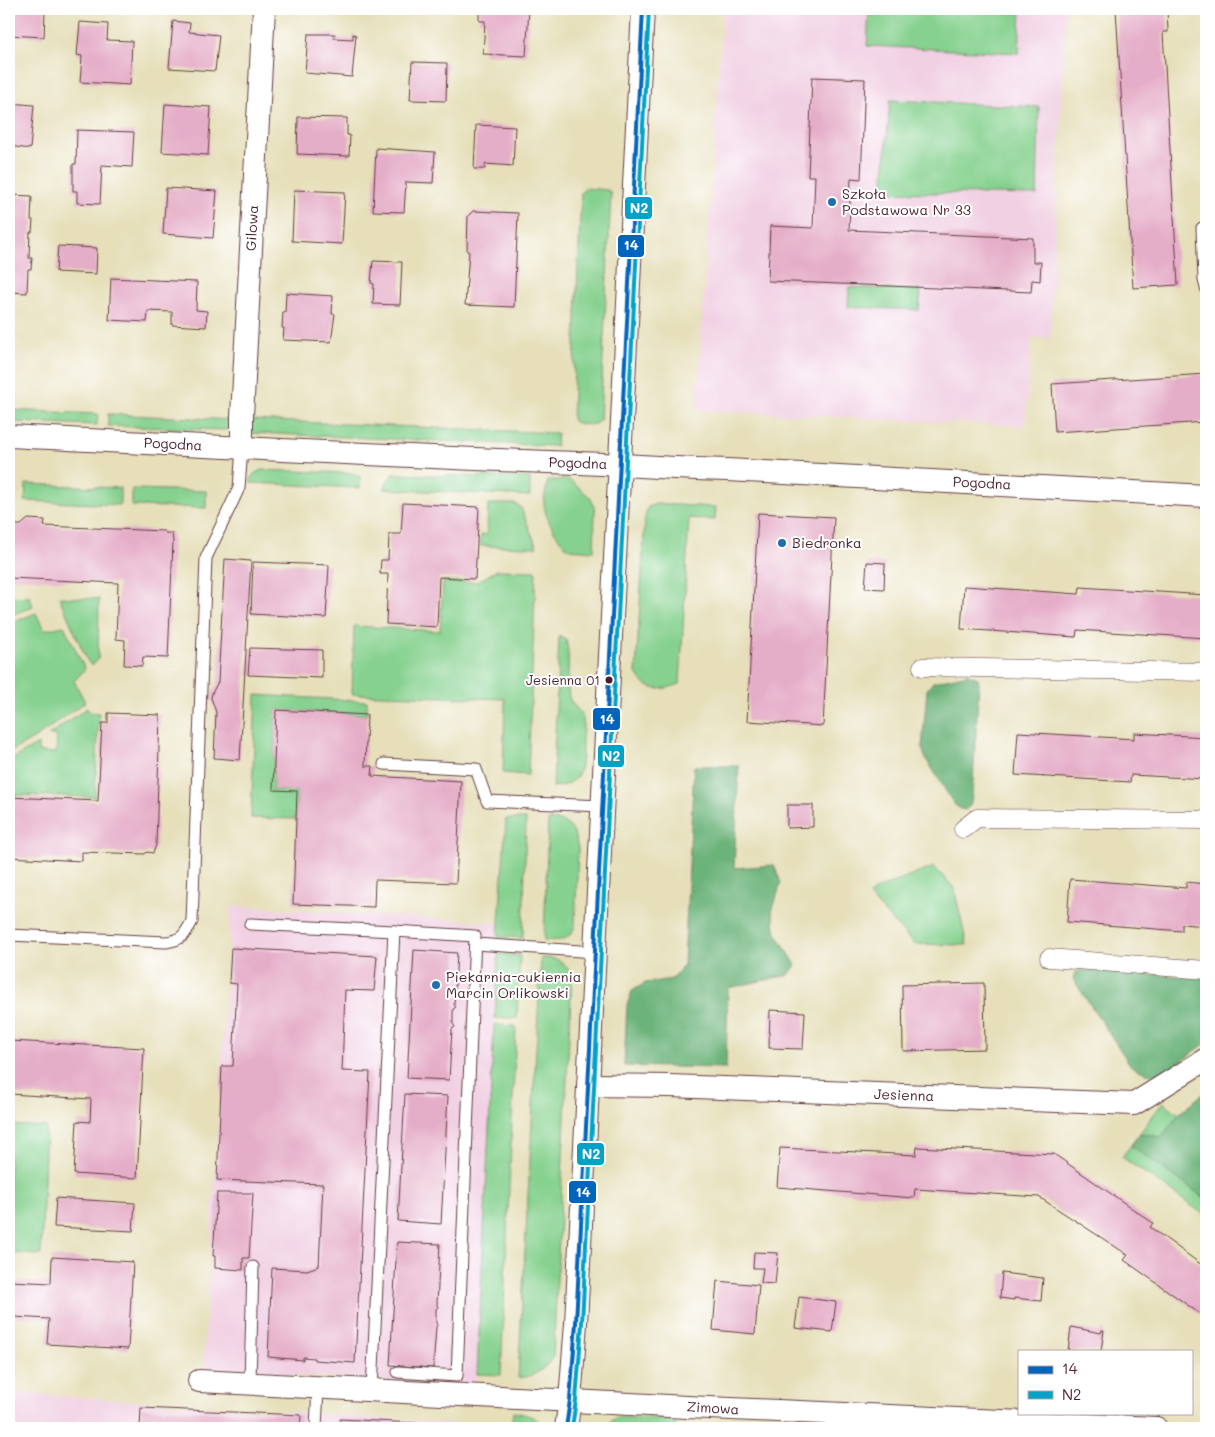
<svg xmlns="http://www.w3.org/2000/svg" width="1215" height="1437" font-family="Mali,sans-serif">
<rect width="100%" height="100%" fill="#fff"/>
<filter id="ink" filterUnits="userSpaceOnUse"><feTurbulence type="fractalNoise" baseFrequency=".02" numOctaves="2"/><feDisplacementMap in="SourceGraphic" scale="10" xChannelSelector="R" yChannelSelector="G"/><feConvolveMatrix kernelMatrix="1 2 1 2 8 2 1 2 1" color-interpolation-filters="sRGB"/></filter>
<filter id="wash" filterUnits="userSpaceOnUse"><feTurbulence type="fractalNoise" baseFrequency=".0096" numOctaves="4" result="noise"/><feDisplacementMap in="SourceGraphic" scale="20" xChannelSelector="R" yChannelSelector="G"/><feGaussianBlur stdDeviation="1.12" result="paint"/><feColorMatrix in="noise" values="0 0 0 0 0 0 0 0 0 0 0 0 0 0 0 0 0 1.4 0 .05"/><feComposite in="paint" operator="in"/></filter>
<g filter="url(#wash)">
<rect width="100%" height="100%" fill="#e6dfba"/>
<!-- built -->
<g fill="#f1d0e3">
<path d="M723,9H1066L1050,338H1032L1025,426L696,410Z"/>
<path d="M231,906L499,923L476,1385L203,1371Z"/>
<path d="M9,1392L471,1425V1428H9Z"/>
</g>
<!-- green -->
<g fill="#86d18f" stroke="#68785d">
<path d="M869,9H1021L1019,53L867,46Z"/>
<path d="M890,100L1039,107L1037,195L883,192Z"/>
<path d="M585,188L608,190L611,194L600,420C595,427 582,425 574,422L572,419L581,193Z"/>
<path d="M849,287L921,290L919,310L848,307Z"/>
<path d="M9,410L98,414L97,425L9,422Z"/>
<path d="M108,414L234,420L231,427L225,430L108,426Z"/>
<path d="M252,420L557,433L556,446L251,433Z"/>
<path d="M262,470L350,473L355,474L360,477V488L251,483C251,475 254,473 262,470Z"/>
<path d="M393,474L530,478V496L384,489L388,480Z"/>
<path d="M548,480H570L591,498L595,510L594,551L569,549C557,539 543,516 544,500C545,493 547,486 548,480Z"/>
<path d="M26,484L120,488V505L25,501Z"/>
<path d="M132,489L206,491V508L132,506Z"/>
<path d="M488,504H516L521,508L537,547L481,546V535L487,534Z"/>
<path d="M656,504L716,507L715,520L689,518L680,684C660,691 648,693 636,673L645,517L648,507Z"/>
<path d="M497,570L536,571L528,775L503,773L505,699L352,694L354,626L440,631L443,581L477,582Z"/>
<path d="M9,596L30,597L33,606L9,616Z"/>
<path d="M59,597L99,599L98,659L94,664L91,665L88,662Z"/>
<path d="M36,613L44,630L64,626L85,669L74,681L85,702L38,736L9,753V624Z"/>
<path d="M559,636L566,640C571,658 566,678 569,697C571,705 579,709 582,716C585,722 582,733 582,739C582,764 584,785 553,787Z"/>
<path d="M256,695L367,701V715L276,710L273,790L297,791L296,819L251,818Z"/>
<path d="M87,708L89,712L99,713L95,797L9,795V761L38,744V752L56,753L57,736L49,735Z"/>
<path d="M506,819H526L523,938L498,937Z"/>
<path d="M548,820C569,820 574,828 578,848L575,926C569,942 559,941 544,940Z"/>
<path d="M934,867L954,888L967,945L914,944L869,896L875,890Z"/>
<path d="M498,954L520,955L517,1018H495Z"/>
<path d="M541,958C559,958 565,960 572,978L553,1358C543,1370 534,1377 518,1378Z"/>
<path d="M494,1025L516,1026L501,1375L477,1374Z"/>
<path d="M1206,1091V1216L1122,1157L1163,1102L1179,1114Z"/>
<path d="M9,1125L46,1127L41,1255L9,1253Z"/>
<path d="M513,1412C525,1414 538,1416 544,1428H511Z"/>
<path d="M617,1417L669,1419L676,1424L677,1428H596C604,1422 608,1425 617,1417Z"/>
</g>
<!-- forest -->
<g fill="#6cb37a" stroke="#5b6952">
<path d="M968,674L978,678L979,682L972,797L970,806L965,810L960,809L954,804L925,757L922,747L927,690L933,682Z"/>
<path d="M694,766H739L734,868L774,865L781,883L772,911L776,933L796,965L789,975L728,988L726,1068L624,1066L627,1005L632,991L645,983L672,979L684,965Z"/>
<path d="M1082,970L1206,978V1043C1193,1052 1169,1073 1154,1074C1145,1074 1138,1070 1131,1066L1073,979L1075,972Z"/>
<path d="M1206,1091V1199L1131,1146L1140,1133L1161,1137L1179,1114Z"/>
</g>
<g id="blocks">
<!-- building -->
<g fill="#e5aec8">
<path d="M9,9H45L44,37L9,35Z"/>
<path d="M479,9H529L526,56L483,54L485,21H479Z"/>
<path d="M1116,9H1167L1168,32H1163L1178,285L1133,288Z"/>
<path d="M173,21L190,23L189,32L219,35L215,71L169,68Z"/>
<path d="M80,22L108,24L107,40L132,41L130,85L80,82L82,56L77,55Z"/>
<path d="M308,34H335L334,38L353,39V34L356,35L352,77L305,73Z"/>
<path d="M412,62L447,63L446,101L410,100Z"/>
<path d="M812,77L865,79L861,179L851,178L849,230L1033,238V262H1041L1040,281L1032,280L1031,292L768,281L770,226L813,228L815,176H808Z"/>
<path d="M9,103L34,105L30,149L9,146Z"/>
<path d="M165,104L211,107L208,155L162,152Z"/>
<path d="M298,117L347,118V135H350L349,156L297,154Z"/>
<path d="M476,125L515,127L513,166L485,164V169H474Z"/>
<path d="M77,130L134,132L132,167L102,165L100,204L77,203V191H73V164H76Z"/>
<path d="M376,148L435,152L433,183L406,182L404,212L373,211Z"/>
<path d="M166,188L217,191L213,238L163,234Z"/>
<path d="M294,190L345,192L342,244L292,241Z"/>
<path d="M9,195L32,196L31,220H33L32,232H30L29,258H32L31,269H28L27,293L9,292Z"/>
<path d="M473,211L518,213L514,307L465,305L469,252L467,251L468,216Z"/>
<path d="M58,246L97,248L96,274L56,272Z"/>
<path d="M373,261L402,262L400,305L373,304L374,284L371,283Z"/>
<path d="M111,278L197,282L196,310L207,311L206,327L172,325V312L148,311L147,322L109,320Z"/>
<path d="M286,293L333,296L332,314H335L331,342L283,340L284,328H282L283,312H285Z"/>
<path d="M1206,374V422L1055,432L1052,384Z"/>
<path d="M403,503L479,507L475,579L439,577L437,627L386,624L388,574H380L381,560H388L389,534H401Z"/>
<path d="M758,513L834,517L823,726L747,721Z"/>
<path d="M28,519L45,520L44,526L164,531L165,533H172L173,542L168,658L143,657L142,666L124,665L125,640L116,639L118,583L9,578V525H21Z"/>
<path d="M225,559L251,561L240,760L214,758L216,712L211,698L212,693L218,682Z"/>
<path d="M253,562L329,565L326,618L251,614Z"/>
<path d="M867,562L885,563L884,589L865,588Z"/>
<path d="M964,586L1079,594L1080,587L1206,595V638L1077,630L1076,637L961,629Z"/>
<path d="M250,648L322,650V678L248,675Z"/>
<path d="M276,710L367,715L365,766H373L372,776L461,781L456,883L375,880L374,907L293,904L297,791L273,790Z"/>
<path d="M108,713L160,715L156,845L153,853L147,852L145,854L82,852V861L9,857V797L98,801L102,723H108Z"/>
<path d="M1018,732L1134,739V733L1206,737V779L1131,775L1130,782L1015,775Z"/>
<path d="M787,805H813V827L787,828Z"/>
<path d="M1070,879L1186,888V882L1206,884V926L1182,924V931L1067,922Z"/>
<path d="M231,948L377,956L374,991L345,990L342,1071L370,1072L355,1363L314,1360V1358L303,1357V1360L268,1357L272,1268L307,1270L319,1266L323,1184L217,1180L222,1066H233L237,984L229,983Z"/>
<path d="M414,950L457,953L454,1005L456,1007L453,1009V1024L455,1027L452,1029L449,1080L407,1078Z"/>
<path d="M984,983L985,1049L903,1051L902,985Z"/>
<path d="M770,1010L805,1012L803,1049L769,1048Z"/>
<path d="M9,1041L144,1048L137,1178L74,1174L77,1121L90,1122L91,1099L9,1094Z"/>
<path d="M405,1094L448,1096L441,1224L398,1221Z"/>
<path d="M917,1147L1054,1154L1153,1223L1150,1227L1206,1268V1318L1124,1260L1128,1255L1039,1197L915,1189L914,1198L777,1187L780,1148L916,1155Z"/>
<path d="M217,1193H253L249,1258H243V1270L215,1268V1256H213Z"/>
<path d="M56,1198L135,1203L133,1231L54,1227Z"/>
<path d="M397,1242L440,1244L437,1305L438,1307L436,1309V1323L437,1325L436,1327L433,1368L390,1365Z"/>
<path d="M754,1252L778,1253L775,1284L761,1283L763,1268H753Z"/>
<path d="M52,1257L133,1262L128,1349L47,1344L49,1319L14,1317L13,1343H9V1281L51,1283Z"/>
<path d="M1002,1273L1043,1278L1041,1301L1014,1298V1300L1000,1298Z"/>
<path d="M717,1281L759,1285L755,1334L713,1330Z"/>
<path d="M799,1297L836,1302L832,1332L795,1328Z"/>
<path d="M1071,1327L1101,1333L1102,1330H1104L1101,1351H1068Z"/>
<path d="M141,1408L301,1415L300,1428H140Z"/>
<path d="M340,1419L431,1424V1428H339Z"/>
</g>
</g>
</g>
<g filter="url(#ink)">
<use href="#blocks" fill-opacity="0" stroke="#613c40" stroke-width="1"/>
<g fill="none" stroke-linecap="round" stroke-linejoin="round">
<defs>
<g id="service">
<path d="M1202,228L1204,280L1206,288"/>
<path d="M384,764L476,769L487,801L602,806"/>
<path d="M250,924L394,931"/>
<path d="M9,935L166,942C182,940 185,935 192,921L206,558L239,488L242,448"/>
<path d="M475,944L595,952"/>
<path d="M250,1383L253,1267"/>
<path d="M372,1390L394,931L475,936L457,1376L398,1372"/>
<path d="M316,1428L318,1387"/>
</g>
<g id="pedestrian">
<path d="M922,667L1206,672"/>
<path d="M963,829L977,818L1206,820"/>
<path d="M1049,958L1206,970"/>
</g>
<g id="minor">
<path d="M9,436C207,446 404,457 602,464C644,466 685,469 727,470L1206,496"/>
<path d="M242,448V416L264,9"/>
<path d="M588,1085L670,1086L1134,1104L1206,1059"/>
<path d="M199,1381L687,1407L1156,1428"/>
<path d="M566,1428L570,1400L576,1323L643,9"/>
</g>
</defs>
<!-- service casing -->
<use href="#service" stroke="#613c40" stroke-width="13"/>
<!-- pedestrian casing -->
<use href="#pedestrian" stroke="#613c40" stroke-width="19"/>
<!-- minor casing -->
<use href="#minor" stroke="#613c40" stroke-width="24"/>
<!-- service -->
<use href="#service" stroke="#fff" stroke-width="11"/>
<!-- pedestrian -->
<use href="#pedestrian" stroke="#fff" stroke-width="18"/>
<!-- minor -->
<use href="#minor" stroke="#fff" stroke-width="22"/>
<defs>
<path id="bus-1" d="M566,1428L570,1400L576,1323L643,9"/>
<path id="bus-2" d="M572,1428L576,1400L582,1323L649,9"/>
</defs>
<!-- bus-1 casing -->
<use href="#bus-1" stroke="#fff" stroke-width="8"/>
<!-- bus-2 casing -->
<use href="#bus-2" stroke="#fff" stroke-width="8"/>
<!-- bus-1 -->
<use href="#bus-1" stroke="#0065bd" stroke-width="4"/>
<!-- bus-2 -->
<use href="#bus-2" stroke="#04a2c6" stroke-width="4"/>
</g>
</g>
<!-- markers -->
<g fill="#1f6fb2" stroke="#fff" stroke-width="2">
<circle cx="832" cy="202" r="5"/>
<circle cx="782" cy="543" r="5"/>
<circle cx="436" cy="985" r="5"/>
</g>
<circle fill="#4a1f2b" stroke="#fff" stroke-width="2" cx="609" cy="680" r="4.5"/>
<g text-anchor="middle" stroke-width="4" stroke-linejoin="round" paint-order="stroke">
<!-- bus labels -->
<g font-size="13" fill="#4a1f2b" stroke="#fff" text-anchor="end">
<text x="600" y="685">Jesienna 01</text>
</g>
<!-- poi labels -->
<g font-size="14" fill="#4a1f2b" stroke="#fff" text-anchor="start">
<text x="842" y="199">Szkoła<tspan x="842" dy="16">Podstawowa Nr 33</tspan></text>
<text x="792" y="548">Biedronka</text>
<text x="446" y="982">Piekarnia-cukiernia<tspan x="446" dy="16">Marcin Orlikowski</tspan></text>
</g>
<!-- street labels -->
<g font-size="14" fill="#4a1f2b" stroke="#fff">
<text transform="translate(252 228) rotate(-87)" y="5">Gilowa</text>
<text transform="translate(173 444) rotate(3)" y="5">Pogodna</text>
<text transform="translate(578 463) rotate(2)" y="5">Pogodna</text>
<text transform="translate(982 483) rotate(3)" y="5">Pogodna</text>
<text transform="translate(904 1095) rotate(2)" y="5">Jesienna</text>
<text transform="translate(713 1408) rotate(3)" y="5">Zimowa</text>
</g>
</g>
<g stroke="#fff" stroke-width="2">
<rect x="624" y="196" width="29" height="24" rx="5" fill="#04a2c6"/>
<rect x="617" y="234" width="28" height="24" rx="5" fill="#0065bd"/>
<rect x="592" y="707" width="29" height="24" rx="5" fill="#0065bd"/>
<rect x="597" y="744" width="28" height="24" rx="5" fill="#04a2c6"/>
<rect x="576" y="1142" width="29" height="24" rx="5" fill="#04a2c6"/>
<rect x="568" y="1180" width="29" height="24" rx="5" fill="#0065bd"/>
</g>
<g font-size="14" text-anchor="middle" font-weight="bold" fill="#fff">
<text x="639" y="213">N2</text>
<text x="631" y="250">14</text>
<text x="607" y="724">14</text>
<text x="611" y="761">N2</text>
<text x="591" y="1159">N2</text>
<text x="583" y="1197">14</text>
</g>
<!-- margin -->
<rect width="1215" height="1437" fill="none" stroke="#fff" stroke-width="30"/>
<!-- legend -->
<rect x="1018" y="1350" width="175" height="65" fill="#ffffff" stroke="#b7a5aa"/>
<rect x="1028" y="1366" width="25" height="8" fill="#0065bd" stroke="#b7a5aa"/>
<text x="1062" y="1374" font-size="15" fill="#4a1f2b">14</text>
<rect x="1028" y="1391" width="25" height="8" fill="#04a2c6" stroke="#b7a5aa"/>
<text x="1062" y="1400" font-size="15" fill="#4a1f2b">N2</text>
</svg>
